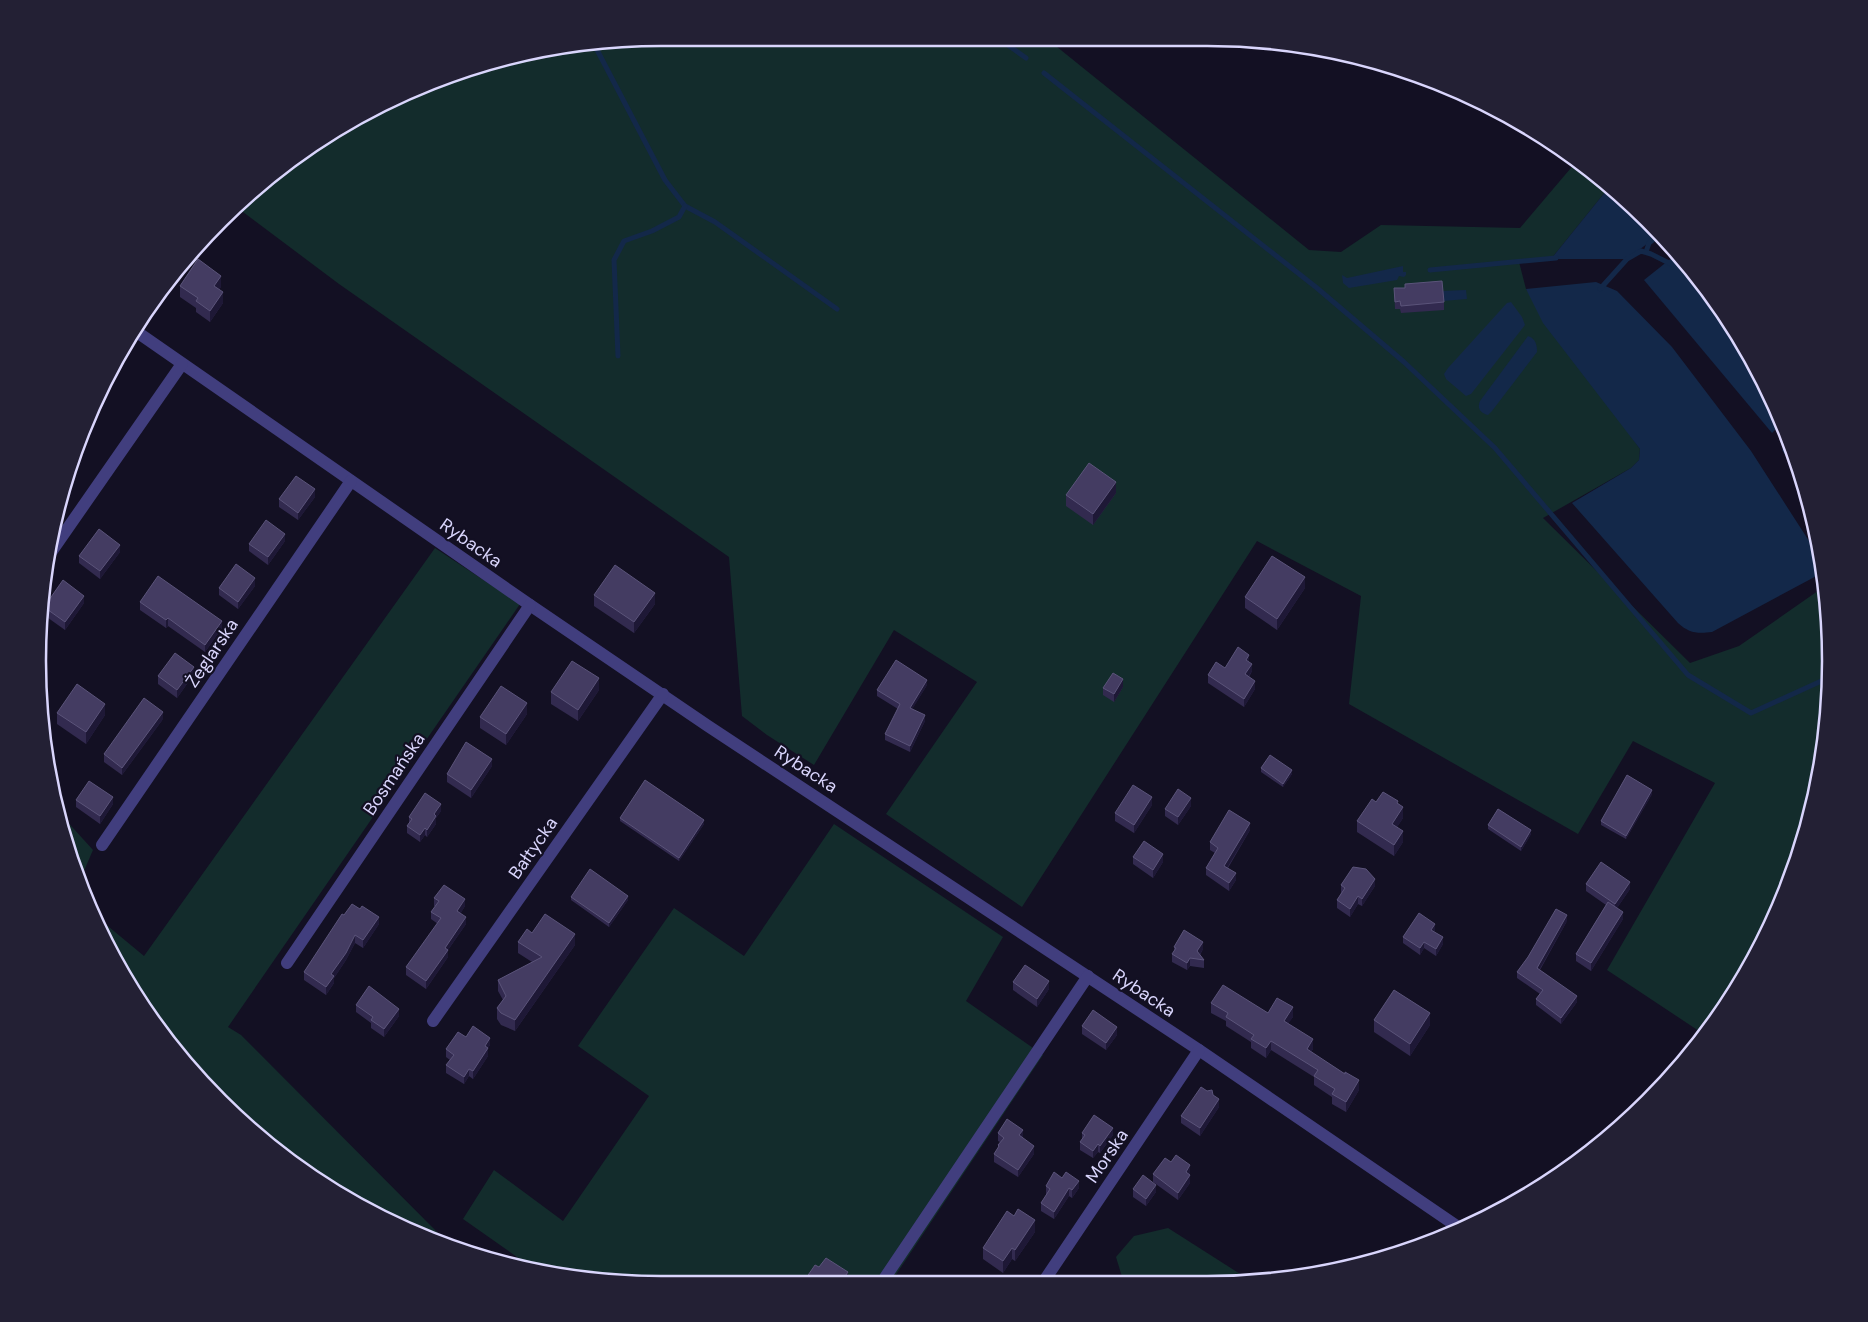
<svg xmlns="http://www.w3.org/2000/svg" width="1868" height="1322" font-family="'DM Sans',sans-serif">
<rect width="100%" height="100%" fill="#131023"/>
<!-- green -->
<g fill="#132c2c">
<path d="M661,38H1046L1309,250L1341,252L1381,225L1520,228L1576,162L1610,186L1551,259L1519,262L1526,289L1640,449L1639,460L1631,468L1543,518L1690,663L1739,646L1825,586L1829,702L1809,823L1766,937L1705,1035L1607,970L1715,783L1633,741L1578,834L1349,704L1361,596L1257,541L1022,907L886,814L977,682L894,630L814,765L767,735L742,716L729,557L339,284L239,209L315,142L385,102L499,59Z"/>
<path d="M435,548L520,604L228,1027L241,1035L441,1236L438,1240L385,1220L282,1156L192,1072L142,1007L91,912L144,956Z"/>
<path d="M63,817L93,850L80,880Z"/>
<path d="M834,824L1003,937L966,1001L1043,1055L891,1282L620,1283L534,1269L463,1219L494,1170L563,1221L649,1096L578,1046L674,908L744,956Z"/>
<path d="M1168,1228L1248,1279L1123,1280L1116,1257L1134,1236Z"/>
</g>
<!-- water -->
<g fill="#132849">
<path d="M1610,186L1618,192L1660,234L1627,259H1551Z"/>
<path d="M1678,253L1747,350L1781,424L1772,433L1644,280Z"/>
<path d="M1403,266V272H1406V275L1404,277L1399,276L1397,280L1349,288L1343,283L1342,275L1347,278Z"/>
<path d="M1596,282L1617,291L1672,347L1751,451L1820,558L1823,570L1822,573L1712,632C1697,634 1689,633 1678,623L1572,503L1631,468L1639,460L1640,449L1543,323L1526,289Z"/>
<path d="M1466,290L1467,299L1443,301L1442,291Z"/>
<path d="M1511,302L1522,317L1525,325L1471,394L1466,396L1446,379L1444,374L1448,368L1507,303Z"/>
<path d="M1528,336C1536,339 1537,345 1537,352L1492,411L1488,415C1480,413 1477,408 1480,401Z"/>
<path d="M1789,442L1797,461L1803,483L1782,450Z"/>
</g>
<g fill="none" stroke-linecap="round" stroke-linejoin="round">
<!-- stream -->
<g stroke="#132849" stroke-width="5">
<path d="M998,38L1026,58"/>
<path d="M595,46L665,180L685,206L715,222L837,309"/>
<path d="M1044,73L1317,288L1404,362L1495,448L1688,675L1751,713L1828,678"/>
<path d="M1646,252L1649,243L1660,234"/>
<path d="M1430,270L1556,258"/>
<path d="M1600,289L1627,259L1641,251L1651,254L1673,265"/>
<path d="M618,356L614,260L624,241L652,231L679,217L685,206"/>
</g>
<!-- street -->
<g stroke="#413e7e" stroke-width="12">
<path d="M137,332L530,605L708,726L1199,1050L1461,1229"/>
<path d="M47,558L182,364"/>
<path d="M102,845L351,481"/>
<path d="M287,963L530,605"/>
<path d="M433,1021L663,694"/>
<path d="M1044,1281L1199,1050"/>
<path d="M882,1282L1088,976"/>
</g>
</g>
<!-- wall -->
<g fill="#322a4f">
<path d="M180,286L221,287L219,289L223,303L210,322L196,312V308L180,297Z"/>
<path d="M1394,288L1444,302V310L1401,313L1400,309H1395Z"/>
<path d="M1116,493L1093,525L1066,506V495Z"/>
<path d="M315,497L298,520L279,507V499Z"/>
<path d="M285,541L268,565L249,551V544Z"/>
<path d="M120,552L100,579L79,563V556Z"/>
<path d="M255,586L238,609L219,595V588Z"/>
<path d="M1305,588L1277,630L1245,608V597Z"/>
<path d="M594,595L655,604L634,633L594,606Z"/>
<path d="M140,602L222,628L205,652L168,626L166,628L140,610Z"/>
<path d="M84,603L65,630L44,615V607Z"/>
<path d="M1249,662L1252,671L1249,677L1255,689L1244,707L1208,683V675L1225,668Z"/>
<path d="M194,674L177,698L158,684V676Z"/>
<path d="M927,685L912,709L925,721L910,752L885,740V734L898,709L877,696V690Z"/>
<path d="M1123,687L1114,702L1103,695V688Z"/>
<path d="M599,690L578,721L551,704V692Z"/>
<path d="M57,713L105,715L86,744L57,724Z"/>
<path d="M527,714L506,745L480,728V717Z"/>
<path d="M163,719L122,775L104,762V754Z"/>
<path d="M492,766L471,798L447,782V774Z"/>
<path d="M1261,768L1292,774L1283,787L1261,772Z"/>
<path d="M1652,794L1626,839L1601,825V821Z"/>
<path d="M76,800L113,804L100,824L76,807Z"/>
<path d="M1376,802L1398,803L1403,818L1397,827L1403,842L1394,856L1357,832V821Z"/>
<path d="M1152,805L1134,833L1115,821V813Z"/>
<path d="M1191,806L1178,825L1165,816V809Z"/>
<path d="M441,811L436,818V824L427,837L425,835L420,842L407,833V826L409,823V817Z"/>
<path d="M620,818L704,824L679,861L620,821Z"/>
<path d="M1488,825L1531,834L1521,851L1488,829Z"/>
<path d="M1250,830L1228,868L1236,880L1229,891L1206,875V868L1215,853L1210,850V842Z"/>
<path d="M1133,857L1163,862L1153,878L1133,864Z"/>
<path d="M1586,884L1630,889L1617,908L1623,919L1591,971L1576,961V954L1606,905L1586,891Z"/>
<path d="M1341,885L1375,886L1362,906L1358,904L1350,917L1337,908V900L1341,893Z"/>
<path d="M571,897L628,900L609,927L571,900Z"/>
<path d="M434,898L465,906L460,914L466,924L448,950V957L426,989L406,975V967L438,924L431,919V912L435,906H434Z"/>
<path d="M344,915L379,924L363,948L355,943L346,960L334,978V983L326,995L304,980V972Z"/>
<path d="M1567,921L1540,970L1577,1002L1561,1024L1536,1005V999L1540,994L1517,978V972Z"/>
<path d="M1435,930L1434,932L1443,944L1436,956L1424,948L1420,955L1403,943V937Z"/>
<path d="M532,933L575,945L515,1031L501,1025L497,1019V1008L503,1000L498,991V980L532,962L518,953V942Z"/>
<path d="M1174,947L1203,949L1200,955L1204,960V968L1190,966L1187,970L1172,962V954L1174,952Z"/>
<path d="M1013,982L1049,989L1037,1007L1013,990Z"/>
<path d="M1211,1003L1293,1017L1288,1023L1313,1049L1311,1052L1359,1090L1346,1112L1332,1104V1097L1314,1085V1077L1271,1050L1266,1058L1251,1048V1042L1226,1026V1021L1211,1013Z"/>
<path d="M356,1005L399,1016L384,1037L371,1028V1023L356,1012Z"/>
<path d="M1374,1020L1430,1025L1410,1056L1374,1032Z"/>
<path d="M1082,1026L1117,1035L1106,1050L1082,1034Z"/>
<path d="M466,1037L490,1045L488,1048V1056L473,1079L469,1076L464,1084L446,1073V1065L450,1060L446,1057V1049Z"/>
<path d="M1213,1095L1219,1107L1200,1136L1181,1123V1116Z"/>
<path d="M998,1133L1023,1137V1138L1034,1154L1018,1177L994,1162V1154L998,1149V1145L1000,1142L998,1141Z"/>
<path d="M1082,1133L1113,1135L1100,1153L1098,1152L1093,1158L1080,1150V1142L1082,1139Z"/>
<path d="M1190,1173L1189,1174L1190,1183L1178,1200L1153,1182V1174Z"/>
<path d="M1046,1186L1079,1188L1072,1198L1069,1196L1054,1219L1041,1211V1203L1047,1194H1046Z"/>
<path d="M1133,1189L1156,1192L1146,1206L1133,1197Z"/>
<path d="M1014,1216L1035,1232L1015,1261L1012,1259L1003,1273L983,1259V1248Z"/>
</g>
<!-- shaded-wall -->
<g fill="#1e1836">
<path d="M221,276V287L214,297V286Z"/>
<path d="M223,292V303L210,322V311Z"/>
<path d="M1116,482V493L1093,525V514Z"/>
<path d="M315,489V497L298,520V513Z"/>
<path d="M285,534V541L268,565V557Z"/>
<path d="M120,545V552L100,579V571Z"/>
<path d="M1305,577V588L1277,630V619Z"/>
<path d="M255,578V586L238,609V602Z"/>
<path d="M655,593V604L634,633V622Z"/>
<path d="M84,596V603L65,630V622Z"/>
<path d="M168,618V626L166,628V620Z"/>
<path d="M222,621V628L205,652V645Z"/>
<path d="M1249,655V662L1246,660Z"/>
<path d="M1252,664V671L1245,682V674Z"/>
<path d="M194,667V674L177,698V690Z"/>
<path d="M599,678V690L578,721V710Z"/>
<path d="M1123,679V687L1114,702V694Z"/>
<path d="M927,680V685L910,713V708Z"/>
<path d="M1255,681V689L1244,707V699Z"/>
<path d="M527,703V714L506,745V734Z"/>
<path d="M105,704V715L86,744V732Z"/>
<path d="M163,712V719L122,775V768Z"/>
<path d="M925,715V721L910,752V746Z"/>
<path d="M492,759V766L471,798V790Z"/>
<path d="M1292,770V774L1283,787V784Z"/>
<path d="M1652,790V794L1626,839V836Z"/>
<path d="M113,797V804L100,824V816Z"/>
<path d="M1152,797V805L1134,833V825Z"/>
<path d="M1191,798V806L1178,825V817Z"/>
<path d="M441,804V811L436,818V824L427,837V830L434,814Z"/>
<path d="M1403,807V818L1392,835V824Z"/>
<path d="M704,820V824L679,861V858Z"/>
<path d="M1250,823V830L1224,873V866Z"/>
<path d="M425,828V835L420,842V835Z"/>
<path d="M1531,830V834L1521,851V847Z"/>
<path d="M1403,831V842L1394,856V845Z"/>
<path d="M1163,854V862L1153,878V870Z"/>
<path d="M1236,873V880L1229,891V883Z"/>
<path d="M1375,879V886L1362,906V899Z"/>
<path d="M1630,882V889L1615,911V904Z"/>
<path d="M628,896V900L609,927V923Z"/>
<path d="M1358,896V904L1350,917V909Z"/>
<path d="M465,899V906L457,919V911Z"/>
<path d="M1623,912V919L1591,971V963Z"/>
<path d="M1567,915V921L1537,974V968Z"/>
<path d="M379,917V924L363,948V940Z"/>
<path d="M466,917V924L448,950V957L426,989V981L445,948Z"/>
<path d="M1435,924V930L1431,937V930Z"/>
<path d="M575,934V945L515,1031V1020Z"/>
<path d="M355,935V943L346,960L334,978V983L326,995V987L331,974Z"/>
<path d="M1443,937V944L1436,956V949Z"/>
<path d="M1203,942V949L1197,959V951Z"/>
<path d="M1424,942V948L1420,955V948Z"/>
<path d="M1190,958V966L1187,970V963Z"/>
<path d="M1049,981V989L1037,1007V999Z"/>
<path d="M1577,996V1002L1561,1024V1018Z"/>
<path d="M1293,1007V1017L1284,1030V1021Z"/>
<path d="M399,1009V1016L384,1037V1029Z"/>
<path d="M1430,1013V1025L1410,1056V1044Z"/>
<path d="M1117,1027V1035L1106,1050V1043Z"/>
<path d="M490,1038V1045L485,1053V1046Z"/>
<path d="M1313,1039V1049L1307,1058V1049Z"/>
<path d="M1271,1041V1050L1266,1058V1048Z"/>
<path d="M488,1048V1056L473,1079V1071Z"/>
<path d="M469,1069V1076L464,1084V1077Z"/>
<path d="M1359,1080V1090L1346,1112V1102Z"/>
<path d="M1219,1099V1107L1200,1136V1128Z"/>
<path d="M1113,1128V1135L1100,1153V1146Z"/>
<path d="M1023,1130V1137L1019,1143V1135Z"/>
<path d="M1098,1144V1152L1093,1158V1151Z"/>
<path d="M1034,1146V1154L1018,1177V1170Z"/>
<path d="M1190,1165V1173L1186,1179V1172Z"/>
<path d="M1190,1175V1183L1178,1200V1193Z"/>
<path d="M1079,1181V1188L1072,1198V1190Z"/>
<path d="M1156,1185V1192L1146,1206V1199Z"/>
<path d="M1069,1188V1196L1054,1219V1212Z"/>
<path d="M1035,1220V1232L1015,1261V1250Z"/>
<path d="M1012,1248V1259L1003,1273V1261Z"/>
<path d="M848,1272V1276L844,1282H841Z"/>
</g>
<!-- building -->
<g fill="#443c62" stroke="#5b547a">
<path d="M198,259L221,276L214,286L223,292L210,311L196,301L198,298L180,286Z"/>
<path d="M1442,281L1444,302L1401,306L1400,301L1395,302L1394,288H1405V284Z"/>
<path d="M1089,463L1116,482L1093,514L1066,495Z"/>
<path d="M296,476L315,489L298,513L279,499Z"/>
<path d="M266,520L285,534L268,557L249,544Z"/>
<path d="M99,529L120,545L100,571L79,556Z"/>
<path d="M1272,556L1305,577L1277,619L1245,597Z"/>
<path d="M236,564L255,578L238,602L219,588Z"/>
<path d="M615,565L655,593L634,622L594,595Z"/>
<path d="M158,576L222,621L205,645L168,618L166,620L140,602Z"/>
<path d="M63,580L84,596L65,622L44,607Z"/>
<path d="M1238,647L1249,655L1246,660L1252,664L1245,674L1255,681L1244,699L1208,675L1216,662L1225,668Z"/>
<path d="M175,653L194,667L177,690L158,676Z"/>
<path d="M896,660L927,680L910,708L925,715L910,746L885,734L900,704L877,690Z"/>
<path d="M572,661L599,678L578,710L551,692Z"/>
<path d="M1113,673L1123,679L1114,694L1103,688Z"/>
<path d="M77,684L105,704L86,732L57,713Z"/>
<path d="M501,686L527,703L506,734L480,717Z"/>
<path d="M144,698L163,712L122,768L104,754Z"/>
<path d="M466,742L492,759L471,790L447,774Z"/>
<path d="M1270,755L1292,770L1283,784L1261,768Z"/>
<path d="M1627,775L1652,790L1626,836L1601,821Z"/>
<path d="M645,780L704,820L679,858L620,818Z"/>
<path d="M89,781L113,797L100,816L76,800Z"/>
<path d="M1133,785L1152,797L1134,825L1115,813Z"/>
<path d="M1178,789L1191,798L1178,817L1165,809Z"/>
<path d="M1383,792L1398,801L1397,803L1403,807L1392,824L1403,831L1394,845L1357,821L1372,799L1376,802Z"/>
<path d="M425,793L441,804L434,814L436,816L427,830L425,828L420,835L407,826L412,819L409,817Z"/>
<path d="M1498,809L1531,830L1521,847L1488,825Z"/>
<path d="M1229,810L1250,823L1224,866L1236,873L1229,883L1206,868L1218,848L1210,842Z"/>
<path d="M1144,841L1163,854L1153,870L1133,857Z"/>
<path d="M1601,862L1630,882L1615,904L1586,884Z"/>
<path d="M1353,867L1366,869L1375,879L1362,899L1358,896L1350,909L1337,900L1345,888L1341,885Z"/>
<path d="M590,869L628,896L609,923L571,897Z"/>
<path d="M444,885L465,899L457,911L466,917L445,948L448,950L426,981L406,967L441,918L431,912L439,901L434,898Z"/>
<path d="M1608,902L1623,912L1591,963L1576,954Z"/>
<path d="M352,904L360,909L362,906L379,917L363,940L355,935L346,953L331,974L334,976L326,987L304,972L342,914L344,915Z"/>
<path d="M1556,909L1567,915L1537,968L1577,996L1561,1018L1536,999L1543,990L1517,972L1528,957Z"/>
<path d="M1419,913L1435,924L1431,930L1443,937L1436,949L1424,942L1420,948L1403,937Z"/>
<path d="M545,914L575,934L515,1020L501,1013L497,1008L506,996L498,980L542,957L518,942L527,929L532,933Z"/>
<path d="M1184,930L1203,942L1197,951L1204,960L1190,958L1187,963L1172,954L1176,948L1174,947Z"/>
<path d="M1025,965L1049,981L1037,999L1013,982Z"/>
<path d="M1223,985L1268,1013L1277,998L1293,1007L1284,1021L1313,1039L1307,1049L1345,1074V1072L1359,1080L1346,1102L1332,1094L1335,1089L1314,1076L1318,1070L1271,1041L1266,1048L1251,1039L1254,1035L1226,1017L1228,1013L1211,1003Z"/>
<path d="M369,986L399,1009L384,1029L371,1020L373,1017L356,1005Z"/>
<path d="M1394,990L1430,1013L1410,1044L1374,1020Z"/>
<path d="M1093,1010L1117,1027L1106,1043L1082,1026Z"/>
<path d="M473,1026L490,1038L485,1046L488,1048L473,1071L469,1069L464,1077L446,1065L454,1055L446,1049L458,1032L466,1037Z"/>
<path d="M1201,1087L1207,1091L1212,1090L1213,1095L1219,1099L1200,1128L1181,1116Z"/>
<path d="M1094,1115L1113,1128L1100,1146L1098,1144L1093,1151L1080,1142L1085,1135L1082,1133Z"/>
<path d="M1007,1119L1023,1130L1019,1135L1034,1146L1018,1170L994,1154L999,1146L998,1145L1004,1138L998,1133Z"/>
<path d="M1176,1155L1190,1165L1186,1172L1190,1175L1178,1193L1153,1174L1165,1158L1171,1162Z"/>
<path d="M1054,1172L1062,1178L1066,1172L1079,1181L1072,1190L1069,1188L1054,1212L1041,1203L1050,1189L1046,1186Z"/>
<path d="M1143,1175L1156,1185L1146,1199L1133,1189Z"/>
<path d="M1018,1209L1035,1220L1015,1250L1012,1248L1003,1261L983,1248L1007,1211L1014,1216Z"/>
<path d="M826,1258L848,1272L841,1282H806L804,1281L815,1265L819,1267Z"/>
</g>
<g text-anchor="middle" stroke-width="4.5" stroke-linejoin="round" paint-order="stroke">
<!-- street labels -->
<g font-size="18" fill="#d9d5fc" stroke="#131023">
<text transform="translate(471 543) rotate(35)" y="6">Rybacka</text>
<text transform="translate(212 653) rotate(-56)" y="6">Żeglarska</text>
<text transform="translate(806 769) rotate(33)" y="6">Rybacka</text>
<text transform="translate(394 774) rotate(-56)" y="6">Bosmańska</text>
<text transform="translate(533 848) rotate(-55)" y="6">Bałtycka</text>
<text transform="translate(1144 993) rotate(34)" y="6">Rybacka</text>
<text transform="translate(1107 1156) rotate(-56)" y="6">Morska</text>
</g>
</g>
<!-- crop -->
<path d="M0 0H1868V1322H0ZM661 46H1207A615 615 0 0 1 1822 661V661A615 615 0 0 1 1207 1276H661A615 615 0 0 1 46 661V661A615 615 0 0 1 661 46Z" fill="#232034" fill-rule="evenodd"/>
<path fill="none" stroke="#d9d5fc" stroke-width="2.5" d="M661 46H1207A615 615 0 0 1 1822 661V661A615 615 0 0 1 1207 1276H661A615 615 0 0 1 46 661V661A615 615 0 0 1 661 46Z"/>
</svg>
